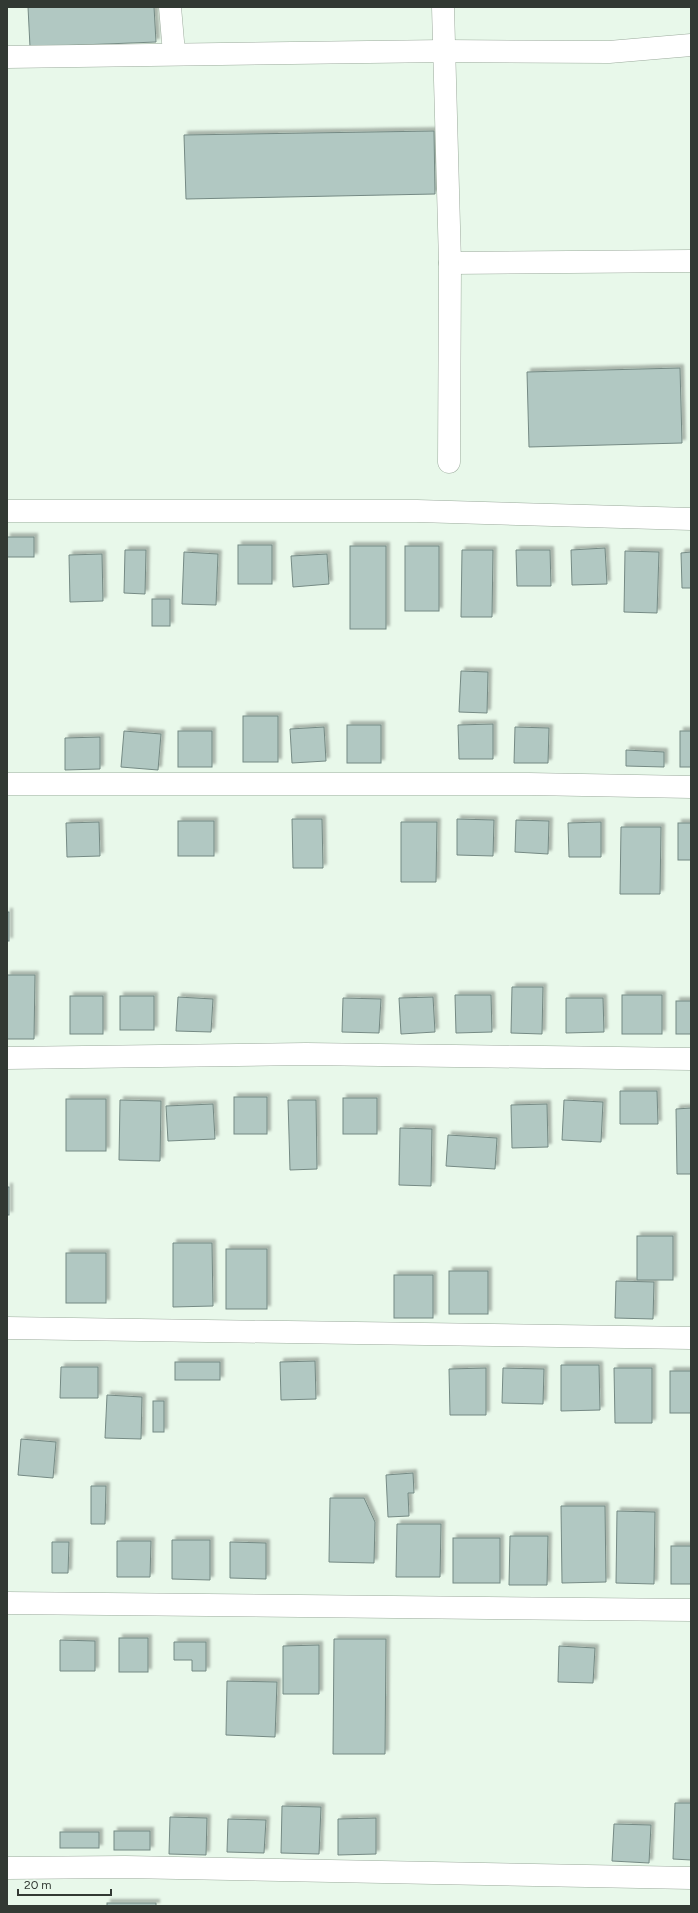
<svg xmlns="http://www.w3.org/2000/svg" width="698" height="1913" font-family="Figtree,sans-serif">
<defs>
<filter id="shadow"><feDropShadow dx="3.5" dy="-3.5" stdDeviation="1" flood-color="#0004"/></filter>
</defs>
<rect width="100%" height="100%" fill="#e8f8ea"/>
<!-- building -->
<g fill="#b1c8c2" stroke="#758a84" filter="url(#shadow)">
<path d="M28,7H154L156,42L30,47Z"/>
<path d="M434,131L435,194L186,199L184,135Z"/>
<path d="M680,368L682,443L529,447L527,372Z"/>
<rect x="7" y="537" width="27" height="20"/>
<rect x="238" y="545" width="34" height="39"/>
<rect x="350" y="546" width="36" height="83"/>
<rect x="405" y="546" width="34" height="65"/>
<path d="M605,548L607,584L572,585L571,550Z"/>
<path d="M125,550H146L145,594L124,593Z"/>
<path d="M462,550H493L492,617H461Z"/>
<path d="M516,550H550L551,586H517Z"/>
<path d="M625,551L659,552L657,613L624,612Z"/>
<path d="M184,552L218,554L216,605L182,604Z"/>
<path d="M691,552V588H682L681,553Z"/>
<path d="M102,554L103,601L70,602L69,555Z"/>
<path d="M327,554L329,584L293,587L291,556Z"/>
<rect x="152" y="599" width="18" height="27"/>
<path d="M461,671L488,672L487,713L459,712Z"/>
<rect x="243" y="716" width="35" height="46"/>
<path d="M493,724V759H459L458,725Z"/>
<rect x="347" y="725" width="34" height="38"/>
<path d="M324,727L326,761L292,763L290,729Z"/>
<path d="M515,727L549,728L548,763H514Z"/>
<path d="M124,731L161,734L158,770L121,767Z"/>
<rect x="178" y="731" width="34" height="36"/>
<rect x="680" y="731" width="11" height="36"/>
<path d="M100,737V769L65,770V738Z"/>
<path d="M626,750L664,752V767L626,766Z"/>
<path d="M292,819H322L323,868H293Z"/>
<path d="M457,819L494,820L493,856L457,855Z"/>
<path d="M516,820L549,821L548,854L515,852Z"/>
<rect x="178" y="821" width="36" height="35"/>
<path d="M99,822L100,856L67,857L66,823Z"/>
<path d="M401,822H437L436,882H401Z"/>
<path d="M601,822V857H569L568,823Z"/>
<rect x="678" y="823" width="13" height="37"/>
<path d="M621,827H661L660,894H620Z"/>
<rect x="7" y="912" width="2" height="29"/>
<path d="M7,975H35L34,1039H7Z"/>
<path d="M512,987H543L542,1034L511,1033Z"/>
<path d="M455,995H491L492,1032L456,1033Z"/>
<rect x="622" y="995" width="40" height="39"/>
<rect x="70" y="996" width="33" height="38"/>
<rect x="120" y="996" width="34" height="34"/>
<path d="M178,997L213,999L211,1032L176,1031Z"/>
<path d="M433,997L435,1032L401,1034L399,998Z"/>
<path d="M343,998L381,999L379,1033L342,1032Z"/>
<path d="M566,998H603L604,1032L566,1033Z"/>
<rect x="676" y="1001" width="15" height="33"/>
<path d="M620,1091H657L658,1124H620Z"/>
<rect x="234" y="1097" width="33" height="37"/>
<rect x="343" y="1098" width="34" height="36"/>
<rect x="66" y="1099" width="40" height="52"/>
<path d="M120,1100L161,1101L160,1161L119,1160Z"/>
<path d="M288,1100H316L317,1169L290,1170Z"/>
<path d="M564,1100L603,1102L601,1142L562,1140Z"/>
<path d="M213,1104L215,1139L168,1141L166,1106Z"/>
<path d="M547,1104L548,1147L512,1148L511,1105Z"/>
<path d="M691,1108V1174H677L676,1109Z"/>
<path d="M400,1128L432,1129L431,1186L399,1185Z"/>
<path d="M448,1135L497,1138L495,1169L446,1166Z"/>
<rect x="7" y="1187" width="2" height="28"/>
<rect x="637" y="1236" width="36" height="44"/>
<path d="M173,1243H212L213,1306L173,1307Z"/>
<rect x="226" y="1249" width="41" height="60"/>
<rect x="66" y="1253" width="40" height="50"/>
<rect x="449" y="1271" width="39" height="43"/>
<rect x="394" y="1275" width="39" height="43"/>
<path d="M616,1281L654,1282L653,1319L615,1318Z"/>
<path d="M315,1361L316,1399L281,1400L280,1362Z"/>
<rect x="175" y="1362" width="45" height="18"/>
<path d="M561,1365H599L600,1410L561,1411Z"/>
<path d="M61,1367H98V1398H60Z"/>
<path d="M486,1368V1415H450L449,1369Z"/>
<path d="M503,1368L544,1369L543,1404L502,1403Z"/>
<path d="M614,1368H652V1423H615Z"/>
<rect x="670" y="1371" width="21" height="42"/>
<path d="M107,1395L142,1397L141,1439L105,1438Z"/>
<rect x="153" y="1401" width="11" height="31"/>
<path d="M21,1439L56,1442L53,1478L18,1475Z"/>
<path d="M413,1473L414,1493H408L409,1516L388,1517L386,1475Z"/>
<path d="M91,1486H106L105,1524H91Z"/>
<path d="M330,1498H364L375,1522L374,1563L329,1562Z"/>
<path d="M561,1506H605L606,1582L562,1583Z"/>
<path d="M617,1511L655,1512L654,1584L616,1583Z"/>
<path d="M397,1524H441L440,1577H396Z"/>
<path d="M510,1536H548L547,1585H509Z"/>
<rect x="453" y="1538" width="47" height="45"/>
<path d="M172,1540H210V1580L172,1579Z"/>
<path d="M117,1541H151L150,1577H117Z"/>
<path d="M52,1542H69L68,1573H52Z"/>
<path d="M230,1542L266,1543V1579L230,1578Z"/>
<rect x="671" y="1546" width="20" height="38"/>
<rect x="119" y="1638" width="29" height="34"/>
<path d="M334,1639H386L385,1754H333Z"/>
<path d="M60,1640L95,1641V1671H60Z"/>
<path d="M174,1642H206V1671H192V1660H174Z"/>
<path d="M319,1645V1694H283V1646Z"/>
<path d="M559,1646L595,1648L593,1683L558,1682Z"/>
<path d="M227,1681L277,1682L275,1737L226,1735Z"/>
<path d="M675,1803H691V1860L673,1859Z"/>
<path d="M282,1806L321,1807L319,1854L281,1853Z"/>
<path d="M170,1817L207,1818L206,1855L169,1854Z"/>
<path d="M376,1818V1854L338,1855V1819Z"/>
<path d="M228,1819L266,1820L264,1853L227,1852Z"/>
<path d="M614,1824L651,1825L649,1863L612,1861Z"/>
<rect x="114" y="1831" width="36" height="19"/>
<rect x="60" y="1832" width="39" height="16"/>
<rect x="107" y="1903" width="49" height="3"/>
</g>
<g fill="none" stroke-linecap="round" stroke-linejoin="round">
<defs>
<g id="minor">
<path d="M170,7L174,53"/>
<path d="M443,7L450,263L449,462"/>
<path d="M7,57L444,51L609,52L691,45"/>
<path d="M450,263L691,261"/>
<path d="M7,511H417L691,519"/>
<path d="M7,784H529L691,787"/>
<path d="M7,1058L306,1054L691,1059"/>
<path d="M7,1328L691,1338"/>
<path d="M7,1603L691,1610"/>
<path d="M7,1868L125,1867L691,1878"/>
</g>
</defs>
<!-- minor casing -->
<use href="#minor" stroke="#9cab9d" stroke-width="23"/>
<!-- minor -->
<use href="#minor" stroke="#fff" stroke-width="22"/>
</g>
<!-- border -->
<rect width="698" height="1913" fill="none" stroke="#323933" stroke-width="16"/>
<!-- scale -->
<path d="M18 1889v6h93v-6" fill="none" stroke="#323933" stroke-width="2"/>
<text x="24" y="1889" font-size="12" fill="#323933" stroke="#e8f8ea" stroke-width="3" paint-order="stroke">20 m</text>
</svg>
